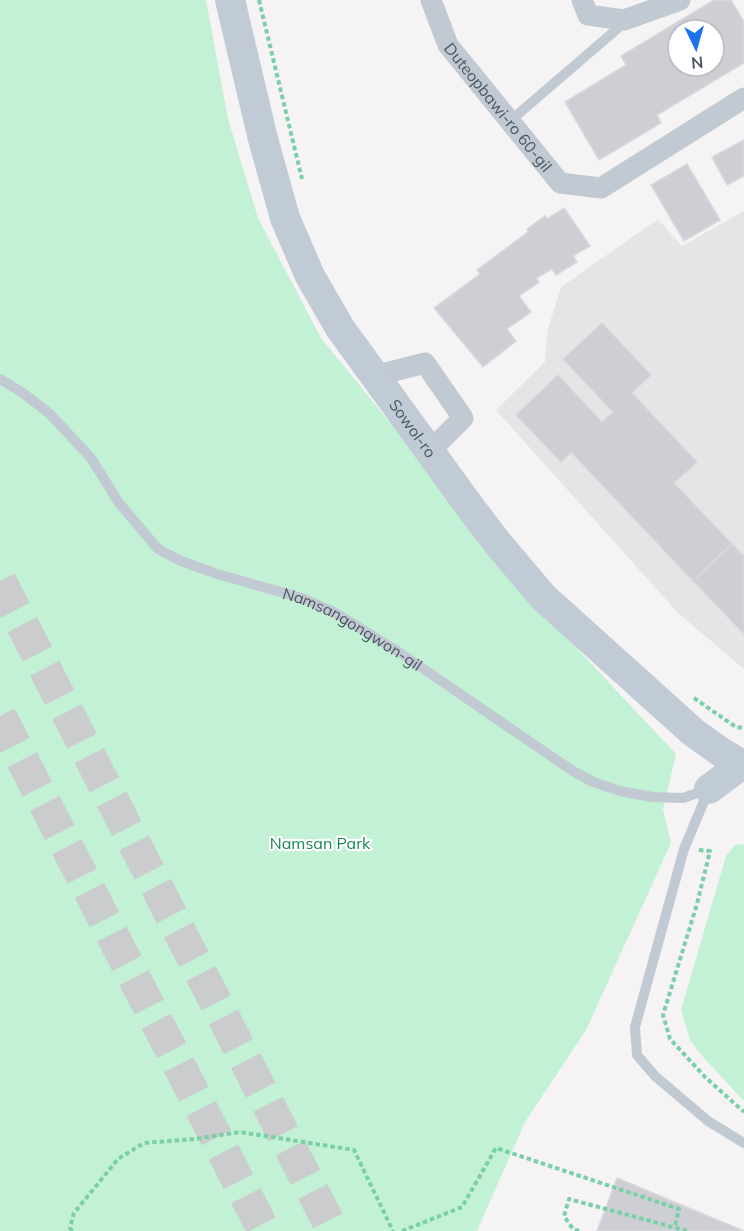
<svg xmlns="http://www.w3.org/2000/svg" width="744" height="1231" font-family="Mulish,sans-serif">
<rect width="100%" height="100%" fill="#f5f3f3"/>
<!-- education -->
<path fill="#e6e4e5" d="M744,211V669L678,613L496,410L545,362L547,332L561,287L658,219L682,246Z"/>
<!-- green -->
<g fill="#c3f1d5">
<path d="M0,0H206L228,119L258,218L321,338L553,623L676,754L663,809L671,843L586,1030L525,1122L477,1231H0Z"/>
<path d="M744,844V1101L704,1058L690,1040L681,1010L726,856L735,845Z"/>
</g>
<!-- building -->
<g fill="#cdcfd5" stroke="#d7d9de" stroke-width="1.5" fill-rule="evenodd">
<path d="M714,0H731L744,22V63L657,115L661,123L599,160L565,102L626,65L621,56ZM678,30H714V66H678Z"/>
<path d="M744,140V176L727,185L712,157Z"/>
<path d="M687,164L720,220L684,241L651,185Z"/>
<path d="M564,208L590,246L573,256L577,262L556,275L552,269L536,278L539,282L519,296L531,312L507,329L516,341L483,367L434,308L480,274L477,270L528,232L527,229L545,216L547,219Z"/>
<path d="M602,323L651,375L632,393L697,462L674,483L732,544L693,581L571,452L561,462L516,415L558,375L602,422L613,412L563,359Z"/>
<path d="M732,544L744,556V634L693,581Z"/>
<path d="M617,1178L744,1231H597Z"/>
</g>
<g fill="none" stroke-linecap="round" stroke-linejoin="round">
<!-- primary-tunnel -->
<g stroke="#caccce" stroke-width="33" stroke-dasharray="33 16" stroke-linecap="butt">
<path d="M0,581L333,1231"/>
<path d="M0,716L264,1231"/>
</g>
<!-- path -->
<g stroke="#7ad0a6" stroke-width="4" stroke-dasharray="4.5 3" stroke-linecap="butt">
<path d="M259,0L302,179"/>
<path d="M694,698L736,727L744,728"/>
<path d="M699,850L710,851L697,904L663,1015L670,1039L706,1078L744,1112"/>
<path d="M72,1231L70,1228L74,1213L118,1159L144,1143L195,1139L240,1132L354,1150L393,1231"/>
<path d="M402,1231L462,1207L496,1148L679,1209L675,1227"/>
<path d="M579,1231L573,1229L564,1216L569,1199L687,1231"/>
</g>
<!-- lane -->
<g stroke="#c1cad2" stroke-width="10">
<path d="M510,121L617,29L624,20"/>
<path id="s1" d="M0,379L23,393L50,414L91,458L119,503L158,549L181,561L217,574L302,598L334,612L399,652L542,750L573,771L593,782L620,791L652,797L683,798L709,789"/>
<path d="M709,789L684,849L635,1027L637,1055L655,1076L708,1121L744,1143"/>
</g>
<!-- street -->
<g stroke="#c1cad2" stroke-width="21">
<path id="s2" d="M431,0L448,45L560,183L601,188L744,98"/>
<path d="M582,0L588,15L624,20L680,0"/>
<path d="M382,374L425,363L463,418L435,446"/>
</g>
<!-- secondary -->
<g stroke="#c1cbd6" stroke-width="30">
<path id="s3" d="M230,0L263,139L285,218L310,276L340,328L473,511L500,546L543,597L694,733L721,752L744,766"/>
<path d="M709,789L741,765"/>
</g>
</g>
<g text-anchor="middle" stroke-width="4.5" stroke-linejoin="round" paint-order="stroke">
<!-- street labels -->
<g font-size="16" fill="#4a5661" stroke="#fff">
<text dy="6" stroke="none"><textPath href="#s2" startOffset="128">Duteopbawi-ro 60-gil</textPath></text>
<text dy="6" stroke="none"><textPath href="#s3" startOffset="472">Sowol-ro</textPath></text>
<text dy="6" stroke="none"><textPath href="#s1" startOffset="446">Namsangongwon-gil</textPath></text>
</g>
<!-- park labels -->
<g font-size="16" fill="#17864f" stroke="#fff">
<text x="320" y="849">Namsan Park</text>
</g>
</g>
<!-- north arrow -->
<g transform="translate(696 48) rotate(175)"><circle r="28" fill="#ffffff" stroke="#b7bbc0" stroke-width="1.5"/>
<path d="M0-4.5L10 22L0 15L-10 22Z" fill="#1a73e8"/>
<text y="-9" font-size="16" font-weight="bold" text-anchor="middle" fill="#4a5661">N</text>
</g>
</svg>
